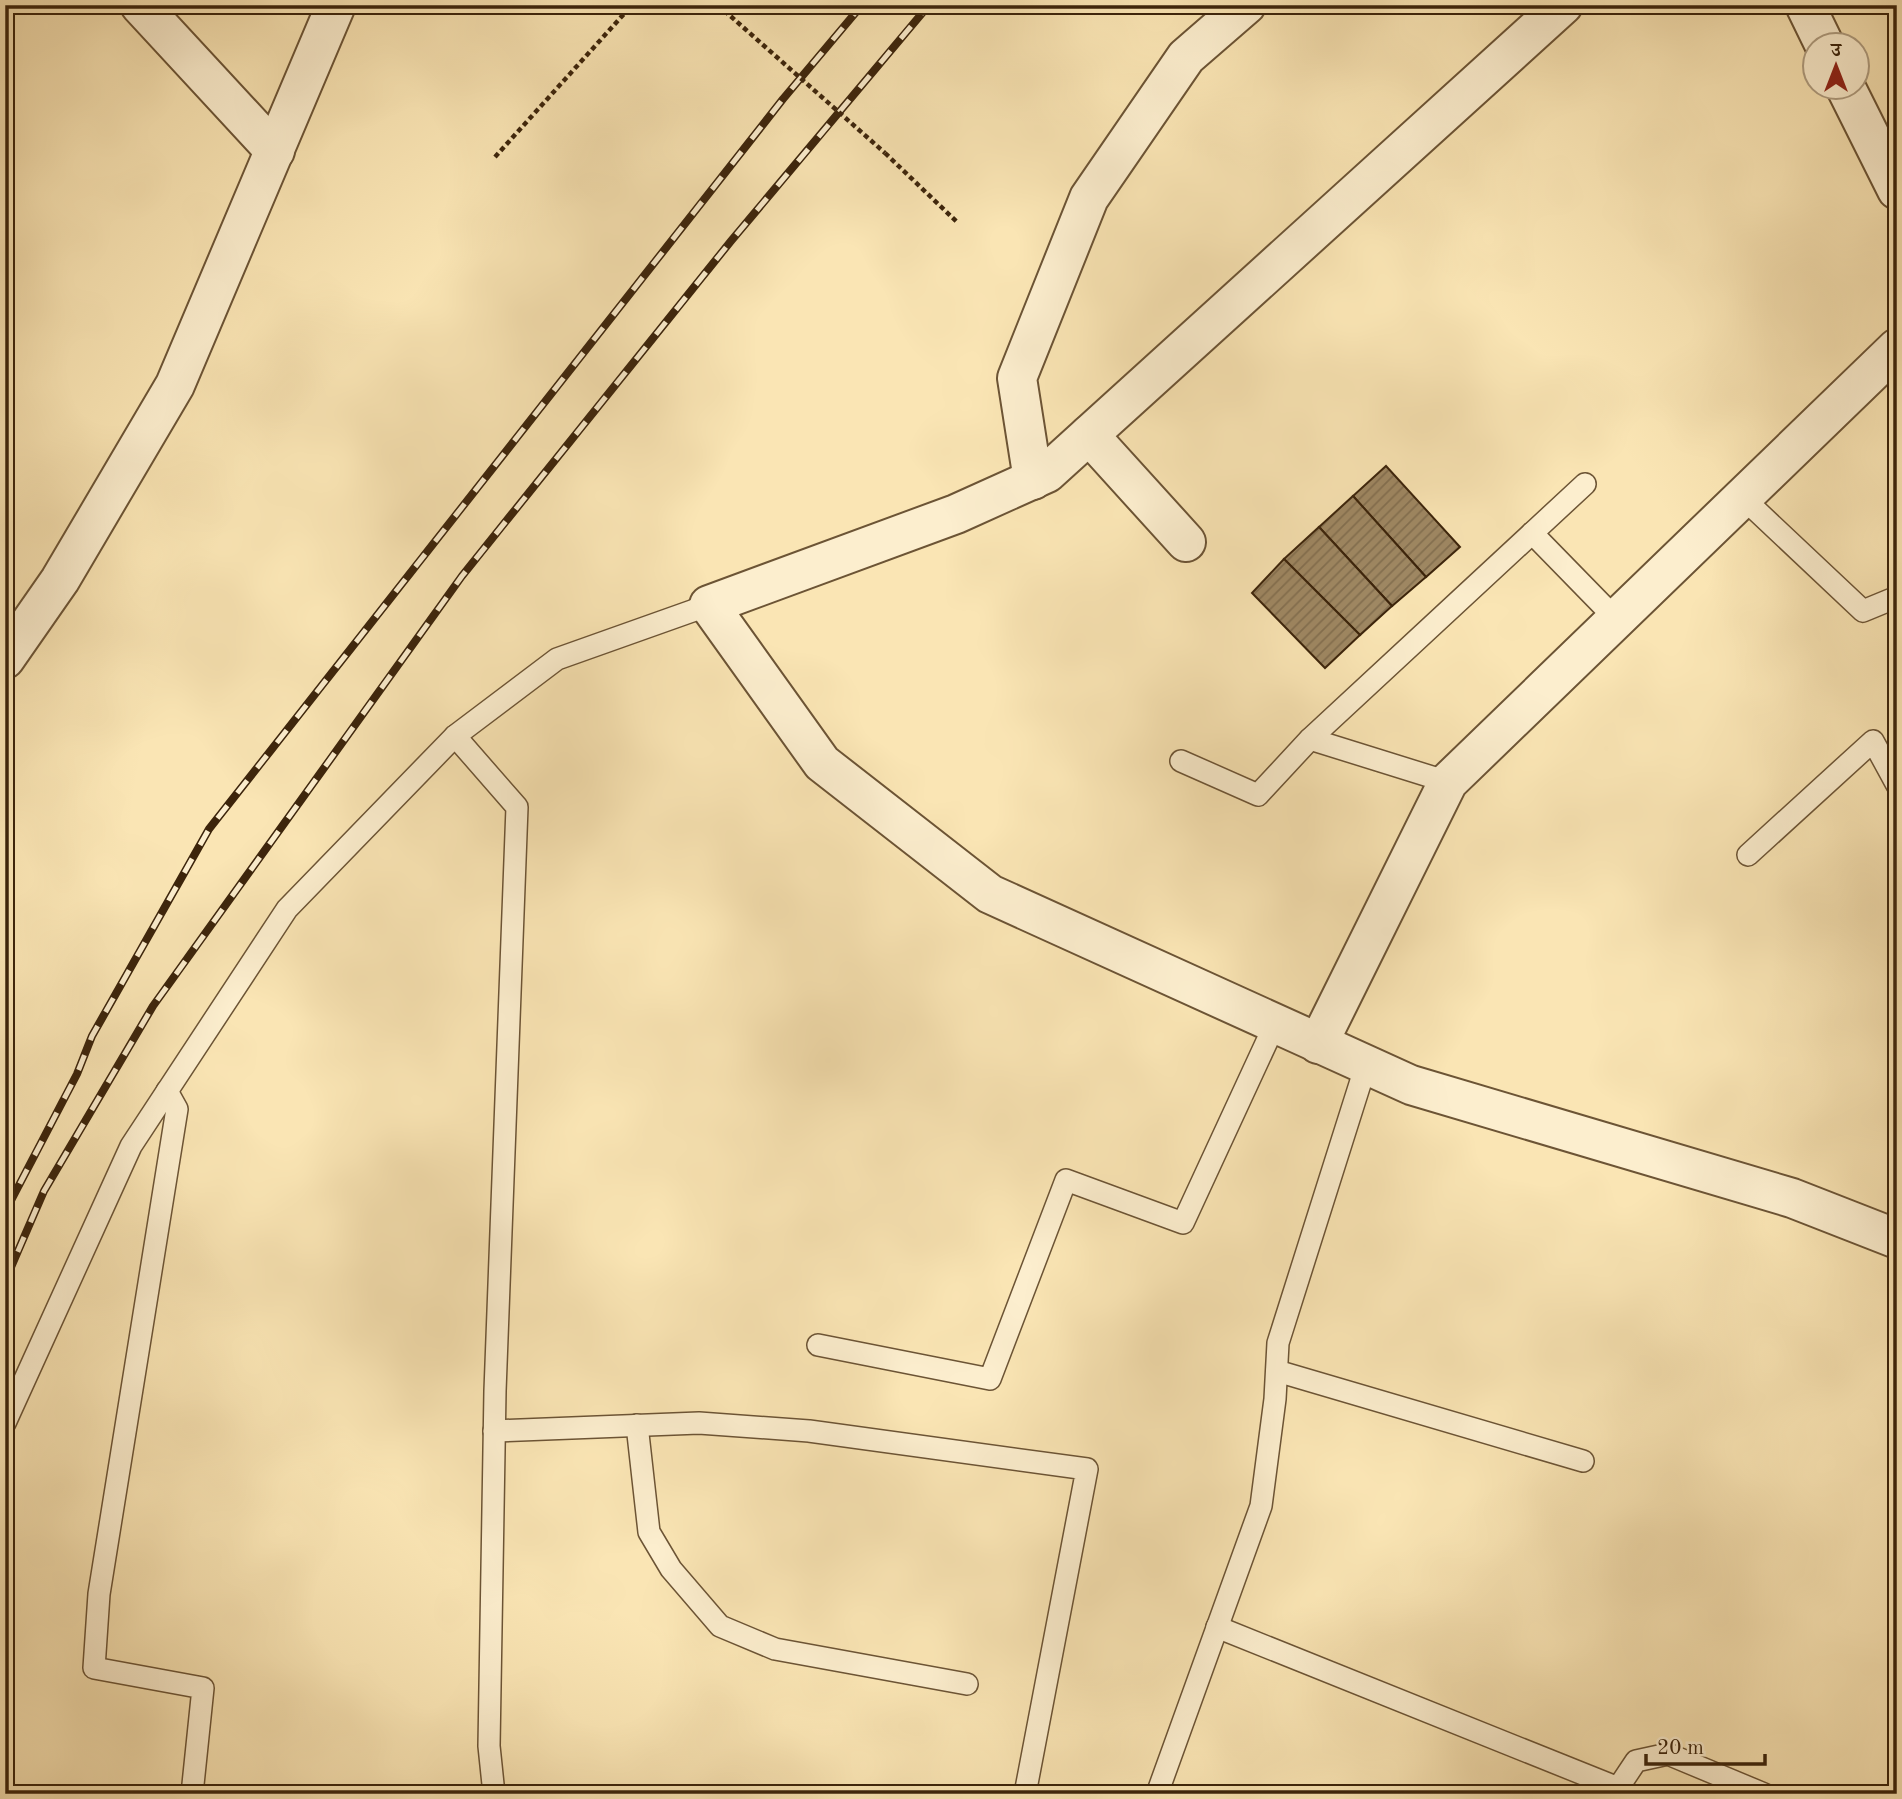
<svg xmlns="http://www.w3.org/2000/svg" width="1902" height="1799" font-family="'Old Standard TT','Noto Serif Devanagari',serif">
<defs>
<pattern id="building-hatch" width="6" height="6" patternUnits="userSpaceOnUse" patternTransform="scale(1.75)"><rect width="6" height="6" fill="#9f8863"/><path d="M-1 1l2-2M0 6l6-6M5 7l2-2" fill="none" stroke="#836f50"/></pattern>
</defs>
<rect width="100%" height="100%" fill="#fae5b4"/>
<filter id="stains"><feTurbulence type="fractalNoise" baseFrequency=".00286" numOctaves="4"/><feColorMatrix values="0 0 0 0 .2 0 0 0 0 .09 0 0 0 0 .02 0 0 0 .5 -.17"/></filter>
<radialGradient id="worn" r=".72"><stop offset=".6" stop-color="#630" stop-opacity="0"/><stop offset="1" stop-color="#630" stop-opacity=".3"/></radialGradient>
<!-- building -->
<g fill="url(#building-hatch)" stroke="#3c240b" stroke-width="2">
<path d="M1386,466L1460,547L1426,577L1353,496Z"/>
<path d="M1353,496L1426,577L1392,606L1319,527Z"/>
<path d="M1319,527L1392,606L1360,635L1284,559Z"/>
<path d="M1284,559L1360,635L1325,668L1252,593Z"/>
</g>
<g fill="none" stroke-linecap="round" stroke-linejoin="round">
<defs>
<g id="service">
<path d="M1742,497L1863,611L1897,597"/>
<path d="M1532,533L1616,619"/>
<path d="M455,736L517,807L495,1391L489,1746L494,1794"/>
<path d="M1310,739L1585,484"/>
<path d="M1181,761L1258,795L1310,739L1448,782"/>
<path d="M1748,855L1873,741L1897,785"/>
<path d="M167,1091L177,1109L99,1594L94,1668L203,1688L192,1794"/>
<path d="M818,1345L990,1379L1066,1180L1183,1223L1275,1024"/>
<path d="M1277,1371L1583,1461"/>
<path d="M5,1423L131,1146L287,909L455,736L557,659L709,605"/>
<path d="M637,1425L649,1532L671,1569L720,1626L775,1649L967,1684"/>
<path d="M494,1431L699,1423L809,1431L1087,1469L1025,1794"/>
<path d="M1217,1627L1618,1788L1636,1761L1668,1754L1764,1794"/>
<path d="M1157,1794L1261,1506L1275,1399L1278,1343L1366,1065"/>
</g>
<g id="minor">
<path d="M140,5L275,151"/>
<path d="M1563,5L1047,473L956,514L709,605L822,763L990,894L1411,1085L1792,1198L1897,1239"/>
<path d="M1805,5L1825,46"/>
<path d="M1846,88L1897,190"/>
<path d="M1089,435L1186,542"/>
<path d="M1033,480L1017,378L1089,198L1186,57L1246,5"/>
<path d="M5,659L60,580L175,385L336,5"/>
<path d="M1318,1044L1448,782L1897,348"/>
</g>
</defs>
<!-- service casing -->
<use href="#service" stroke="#6c5435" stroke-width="24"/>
<!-- minor casing -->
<use href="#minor" stroke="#6c5435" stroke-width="42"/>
<!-- path -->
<g stroke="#3c240b" stroke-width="4.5" stroke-dasharray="5 3.5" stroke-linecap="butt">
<path d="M885,153L958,223"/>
<path d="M495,157L632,5"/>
</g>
<!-- service -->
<use href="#service" stroke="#fceece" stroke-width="21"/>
<!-- minor -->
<use href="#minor" stroke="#fceece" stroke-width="38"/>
<defs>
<g id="rail">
<path d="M5,1212L77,1074L92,1036L209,829L783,99L862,5"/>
<path d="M5,1281L44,1191L153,1006L462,576L731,241L929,5"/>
</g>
</defs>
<!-- rail casing -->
<use href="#rail" stroke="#3c240b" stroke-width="8"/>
<!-- rail -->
<use href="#rail" stroke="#fceece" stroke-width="5" stroke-dasharray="16" stroke-linecap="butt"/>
<!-- path-bridge -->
<path stroke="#3c240b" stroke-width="4.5" stroke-dasharray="5 3.5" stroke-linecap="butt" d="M718,5L885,153"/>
</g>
<!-- margin -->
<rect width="1902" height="1799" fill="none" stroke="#fae5b4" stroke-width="28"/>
<rect x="7" y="7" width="1888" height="1785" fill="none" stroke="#3c240b" stroke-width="3.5"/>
<rect x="14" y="14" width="1874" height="1771" fill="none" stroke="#3c240b" stroke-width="2"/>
<!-- north arrow -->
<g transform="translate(1836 66)"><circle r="33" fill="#fceece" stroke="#af9d80" stroke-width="2"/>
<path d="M0-5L12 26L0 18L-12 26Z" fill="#8f2418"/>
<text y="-10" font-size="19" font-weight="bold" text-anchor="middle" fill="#3c240b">उ</text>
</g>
<!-- scale -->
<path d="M1646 1754v10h119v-10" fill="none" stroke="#3c240b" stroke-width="3.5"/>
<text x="1657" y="1754" font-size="21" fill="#3c240b" stroke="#fceece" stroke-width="5" paint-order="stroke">20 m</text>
<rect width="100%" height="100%" filter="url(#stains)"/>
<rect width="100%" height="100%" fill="url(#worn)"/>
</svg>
